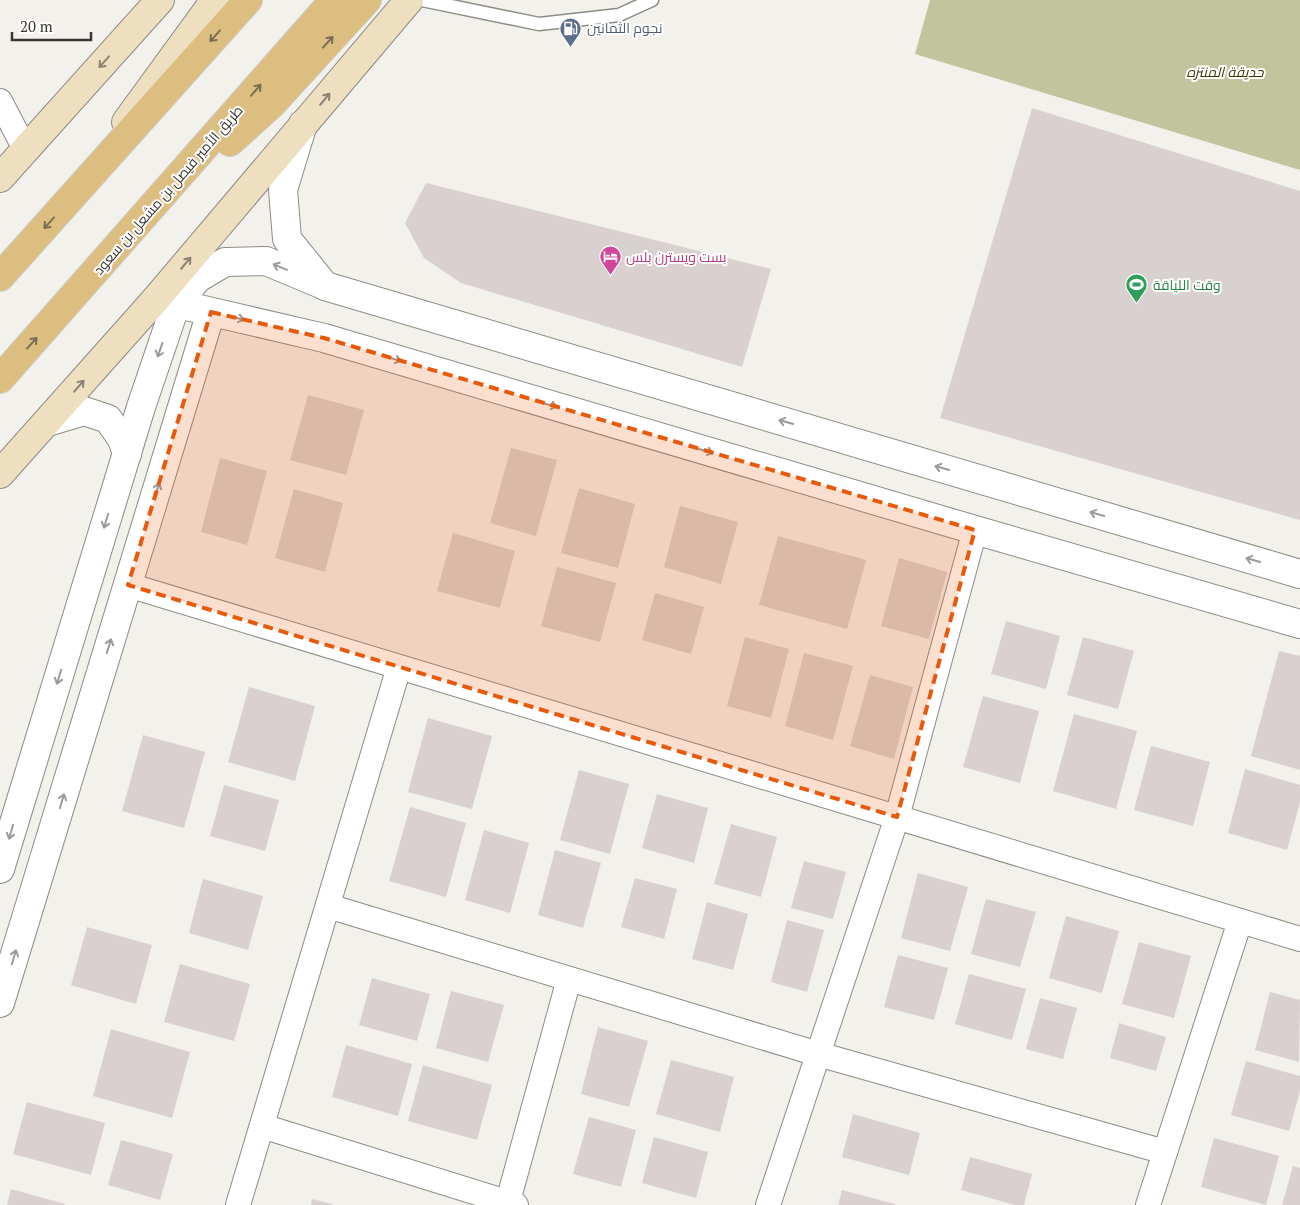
<svg xmlns="http://www.w3.org/2000/svg" width="1300" height="1205" font-family="'PT Serif',Cairo,serif">
<rect width="100%" height="100%" fill="#f3f1eb"/>
<!-- green -->
<path fill="#c2c49e" d="M930,0H1300V170L915,54Z"/>
<!-- building -->
<g fill="#d8d1cf">
<path d="M1032,108L1300,191V520L940,418Z"/>
<path d="M426,183L771,269L742,367L461,283L424,258L405,223Z"/>
<path d="M308,395L364,410L346,475L290,460Z"/>
<path d="M511,448L557,460L536,536L490,523Z"/>
<path d="M220,458L267,471L247,545L201,532Z"/>
<path d="M579,488L635,504L618,568L561,553Z"/>
<path d="M294,489L343,503L325,572L275,558Z"/>
<path d="M680,506L738,522L721,584L664,567Z"/>
<path d="M453,533L515,551L500,608L437,591Z"/>
<path d="M778,536L866,560L847,629L759,605Z"/>
<path d="M899,558L947,572L929,639L881,626Z"/>
<path d="M557,567L616,583L600,642L541,626Z"/>
<path d="M655,593L704,607L691,654L642,640Z"/>
<path d="M1006,621L1060,636L1046,689L991,674Z"/>
<path d="M745,637L789,649L771,718L727,706Z"/>
<path d="M1083,637L1134,651L1118,709L1067,695Z"/>
<path d="M1279,651L1300,656V770L1251,756Z"/>
<path d="M804,653L853,666L833,740L785,726Z"/>
<path d="M870,675L913,687L894,759L850,746Z"/>
<path d="M249,687L315,706L295,781L228,762Z"/>
<path d="M983,696L1039,711L1020,783L963,767Z"/>
<path d="M1074,714L1137,731L1116,809L1053,791Z"/>
<path d="M428,718L492,736L472,809L408,792Z"/>
<path d="M143,735L205,752L184,828L122,811Z"/>
<path d="M1151,746L1210,762L1193,826L1134,810Z"/>
<path d="M1245,769L1300,785V802L1287,850L1228,833Z"/>
<path d="M579,770L629,784L610,854L560,840Z"/>
<path d="M224,785L279,800L265,851L210,836Z"/>
<path d="M657,794L708,808L694,863L642,848Z"/>
<path d="M410,807L466,823L446,897L389,881Z"/>
<path d="M731,824L777,837L761,897L714,884Z"/>
<path d="M484,830L529,843L510,913L465,900Z"/>
<path d="M555,850L601,863L583,928L538,915Z"/>
<path d="M804,861L846,872L833,919L791,908Z"/>
<path d="M918,873L968,887L950,951L901,938Z"/>
<path d="M635,878L677,889L664,939L621,927Z"/>
<path d="M203,879L263,896L248,950L189,933Z"/>
<path d="M986,899L1036,912L1020,967L971,954Z"/>
<path d="M707,902L748,914L733,970L692,959Z"/>
<path d="M1066,916L1119,931L1102,993L1049,978Z"/>
<path d="M787,920L824,930L807,992L771,982Z"/>
<path d="M87,927L152,945L136,1004L71,985Z"/>
<path d="M1139,942L1191,956L1174,1018L1122,1004Z"/>
<path d="M898,955L948,968L934,1020L884,1007Z"/>
<path d="M180,964L250,984L234,1041L164,1022Z"/>
<path d="M969,974L1026,989L1012,1040L955,1024Z"/>
<path d="M372,978L430,994L417,1041L359,1025Z"/>
<path d="M451,991L504,1005L488,1062L436,1048Z"/>
<path d="M1270,992L1300,1000L1299,1062L1255,1050Z"/>
<path d="M1040,998L1077,1008L1063,1059L1026,1049Z"/>
<path d="M1119,1023L1166,1037L1156,1071L1110,1058Z"/>
<path d="M598,1027L648,1041L629,1107L581,1094Z"/>
<path d="M111,1029L190,1052L172,1118L93,1096Z"/>
<path d="M346,1045L412,1064L398,1116L332,1097Z"/>
<path d="M671,1060L734,1077L720,1132L656,1114Z"/>
<path d="M1246,1061L1300,1076V1091L1289,1131L1231,1115Z"/>
<path d="M423,1065L492,1085L477,1140L408,1121Z"/>
<path d="M27,1102L105,1123L91,1175L13,1154Z"/>
<path d="M853,1114L920,1133L909,1175L842,1157Z"/>
<path d="M589,1117L636,1130L621,1187L573,1174Z"/>
<path d="M654,1137L708,1152L696,1198L642,1183Z"/>
<path d="M1214,1138L1279,1156L1266,1205L1201,1187Z"/>
<path d="M121,1140L173,1154L160,1200L108,1185Z"/>
<path d="M970,1157L1032,1174L1024,1205H1015L961,1190Z"/>
<path d="M1293,1166L1300,1168V1205H1282Z"/>
<path d="M11,1189L65,1204V1205H7Z"/>
<path d="M842,1190L895,1204V1205H838Z"/>
<path d="M312,1199L332,1204V1205H311Z"/>
</g>
<g fill="none" stroke-linecap="round" stroke-linejoin="round">
<defs>
<path id="service" d="M422,0L539,24L619,15L652,0"/>
<g id="minor">
<path d="M0,101L25,149"/>
<path d="M128,585L1300,939"/>
<path d="M328,906L818,1054L1165,1152"/>
<path d="M262,1126L516,1205"/>
<path d="M238,1205L399,667"/>
<path d="M507,1205L569,979"/>
<path d="M768,1205L897,817L975,530"/>
<path d="M1148,1205L1240,921"/>
</g>
<g id="tertiary">
<path d="M303,124L283,190L287,239L325,286L1300,574"/>
<path d="M156,299L324,338L975,530L1300,624"/>
<path d="M47,422L84,411L108,419L122,439L127,454"/>
<path d="M0,869L141,407L176,304L198,278L225,262L266,261L321,284"/>
<path d="M0,1003L211,312"/>
</g>
<g id="secondary">
<path d="M126,122L215,0"/>
<path d="M0,178L160,0"/>
<path d="M0,474L156,299L409,0"/>
</g>
<g id="primary">
<path d="M230,142L272,104L367,0"/>
<path d="M0,277L248,0"/>
<path d="M0,379L334,0"/>
</g>
</defs>
<!-- service casing -->
<use href="#service" stroke="#8d8b86" stroke-width="15"/>
<!-- minor casing -->
<use href="#minor" stroke="#8d8b86" stroke-width="26"/>
<!-- tertiary casing -->
<use href="#tertiary" stroke="#8d8b86" stroke-width="30"/>
<!-- secondary casing -->
<use href="#secondary" stroke="#8d8b86" stroke-width="30"/>
<!-- primary casing -->
<use href="#primary" stroke="#cfcfce" stroke-width="30"/>
<!-- service -->
<use href="#service" stroke="#fff" stroke-width="12"/>
<!-- minor -->
<use href="#minor" stroke="#fff" stroke-width="24"/>
<!-- tertiary -->
<use href="#tertiary" stroke="#fff" stroke-width="28"/>
<!-- secondary -->
<use href="#secondary" stroke="#eedfc0" stroke-width="28"/>
<!-- primary -->
<use href="#primary" stroke="#dcbf80" stroke-width="28"/>
</g>
<!-- one-way arrows -->
<defs><path id="oneway-shaft" d="M-6 0H5M1.5-3L5.5 0L1.5 3" fill="none" stroke-width="1.6" stroke-linecap="round" stroke-linejoin="round" transform="scale(1.25)"/></defs>
<g stroke="#7a6d52">
<use href="#oneway-shaft" transform="translate(215 36) rotate(132)"/>
<use href="#oneway-shaft" transform="translate(328 42) rotate(-48)"/>
<use href="#oneway-shaft" transform="translate(256 90) rotate(-49)"/>
<use href="#oneway-shaft" transform="translate(49 223) rotate(132)"/>
<use href="#oneway-shaft" transform="translate(32 343) rotate(-48)"/>
</g>
<g stroke="#8a8373">
<use href="#oneway-shaft" transform="translate(104 62) rotate(132)"/>
<use href="#oneway-shaft" transform="translate(325 99) rotate(-50)"/>
<use href="#oneway-shaft" transform="translate(186 263) rotate(-50)"/>
<use href="#oneway-shaft" transform="translate(79 386) rotate(-49)"/>
</g>
<g stroke="#9c9b9a">
<use href="#oneway-shaft" transform="translate(280 267) rotate(-157)"/>
<use href="#oneway-shaft" transform="translate(237 318) rotate(13)"/>
<use href="#oneway-shaft" transform="translate(160 350) rotate(109)"/>
<use href="#oneway-shaft" transform="translate(394 359) rotate(16)"/>
<use href="#oneway-shaft" transform="translate(550 405) rotate(16)"/>
<use href="#oneway-shaft" transform="translate(786 422) rotate(-164)"/>
<use href="#oneway-shaft" transform="translate(706 451) rotate(16)"/>
<use href="#oneway-shaft" transform="translate(942 468) rotate(-164)"/>
<use href="#oneway-shaft" transform="translate(157 490) rotate(-73)"/>
<use href="#oneway-shaft" transform="translate(1097 514) rotate(-164)"/>
<use href="#oneway-shaft" transform="translate(106 521) rotate(107)"/>
<use href="#oneway-shaft" transform="translate(1253 560) rotate(-164)"/>
<use href="#oneway-shaft" transform="translate(109 646) rotate(-73)"/>
<use href="#oneway-shaft" transform="translate(59 677) rotate(107)"/>
<use href="#oneway-shaft" transform="translate(62 801) rotate(-73)"/>
<use href="#oneway-shaft" transform="translate(11 832) rotate(107)"/>
<use href="#oneway-shaft" transform="translate(14 957) rotate(-73)"/>
</g>
<!-- marked area -->
<path fill="#e8590c" fill-opacity="0.2" stroke="#e8590c" stroke-width="4" stroke-dasharray="10 6" stroke-linejoin="round" d="M211,312L324,338L975,530L897,817L128,585Z"/>
<!-- icons -->
<defs>
<symbol id="fuel-pin" viewBox="-11 -11 22 30"><path d="M0 17L-7.5 6A9.5 9.5 0 1 1 7.5 6Z" fill="#5c6f8a" stroke="#fffefc"/><path d="M-5.5-6h7V0h2V4h1.3V-2.5L3-4.5l.8-.8L6-3V5H2.5V1h-1V6h-7ZM-4.2-4.7v3.2H.2V-4.7Z" fill="#fff"/></symbol>
<symbol id="hotel-pin" viewBox="-11 -11 22 30"><path d="M0 17L-7.5 6A9.5 9.5 0 1 1 7.5 6Z" fill="#d1479c" stroke="#fffefc"/><path d="M-6-4.5h1.5V1H6V5H4.5V3h-9V5H-6ZM-4 0a1.8 1.8 0 1 1 3.6 0ZM.5 0V-2.5h3Q6-2.5 6 0Z" fill="#fff"/></symbol>
<symbol id="stadium-pin" viewBox="-11 -11 22 30"><path d="M0 17L-7.5 6A9.5 9.5 0 1 1 7.5 6Z" fill="#2e9e5b" stroke="#fffefc"/><path d="M0-5a6.5 5 0 1 0 0 10a6.5 5 0 1 0 0-10ZM-3.5-1.8h7v3.6h-7Z" fill="#fff"/></symbol>
</defs>
<g fill-rule="evenodd">
<use href="#fuel-pin" x="558" y="16" width="25" height="34"/>
<use href="#hotel-pin" x="598" y="244" width="25" height="34"/>
<use href="#stadium-pin" x="1124" y="272" width="25" height="34"/>
</g>
<g text-anchor="middle" stroke-width="4" stroke-linejoin="round" paint-order="stroke">
<!-- service labels -->
<g font-size="14" fill="#4e5e75" stroke="#fffefc" text-anchor="start">
<text x="587" y="33">نجوم الثمانين</text>
</g>
<!-- park labels -->
<g font-size="14" font-style="italic" fill="#393a08" stroke="#fffefc">
<text x="1225" y="77">حديقة المنتزه</text>
</g>
<!-- street labels -->
<g font-size="14" fill="#383734" stroke="#fffefc">
<text transform="translate(168 190) rotate(-49)" y="5">طريق الأمير فيصل بن مشعل بن سعود</text>
</g>
<!-- hotel labels -->
<g font-size="14" fill="#b23c85" stroke="#fffefc" text-anchor="start">
<text x="626" y="262">بست ويسترن بلس</text>
</g>
<!-- leisure labels -->
<g font-size="14" fill="#27864d" stroke="#fffefc" text-anchor="start">
<text x="1153" y="290">وقت اللياقة</text>
</g>
</g>
<!-- scale -->
<path d="M12 32v8h79v-8" fill="none" stroke="#383734" stroke-width="2.5"/>
<text x="20" y="32" font-size="15" fill="#383734" stroke="#fffefc" stroke-width="4" paint-order="stroke">20 m</text>
</svg>
